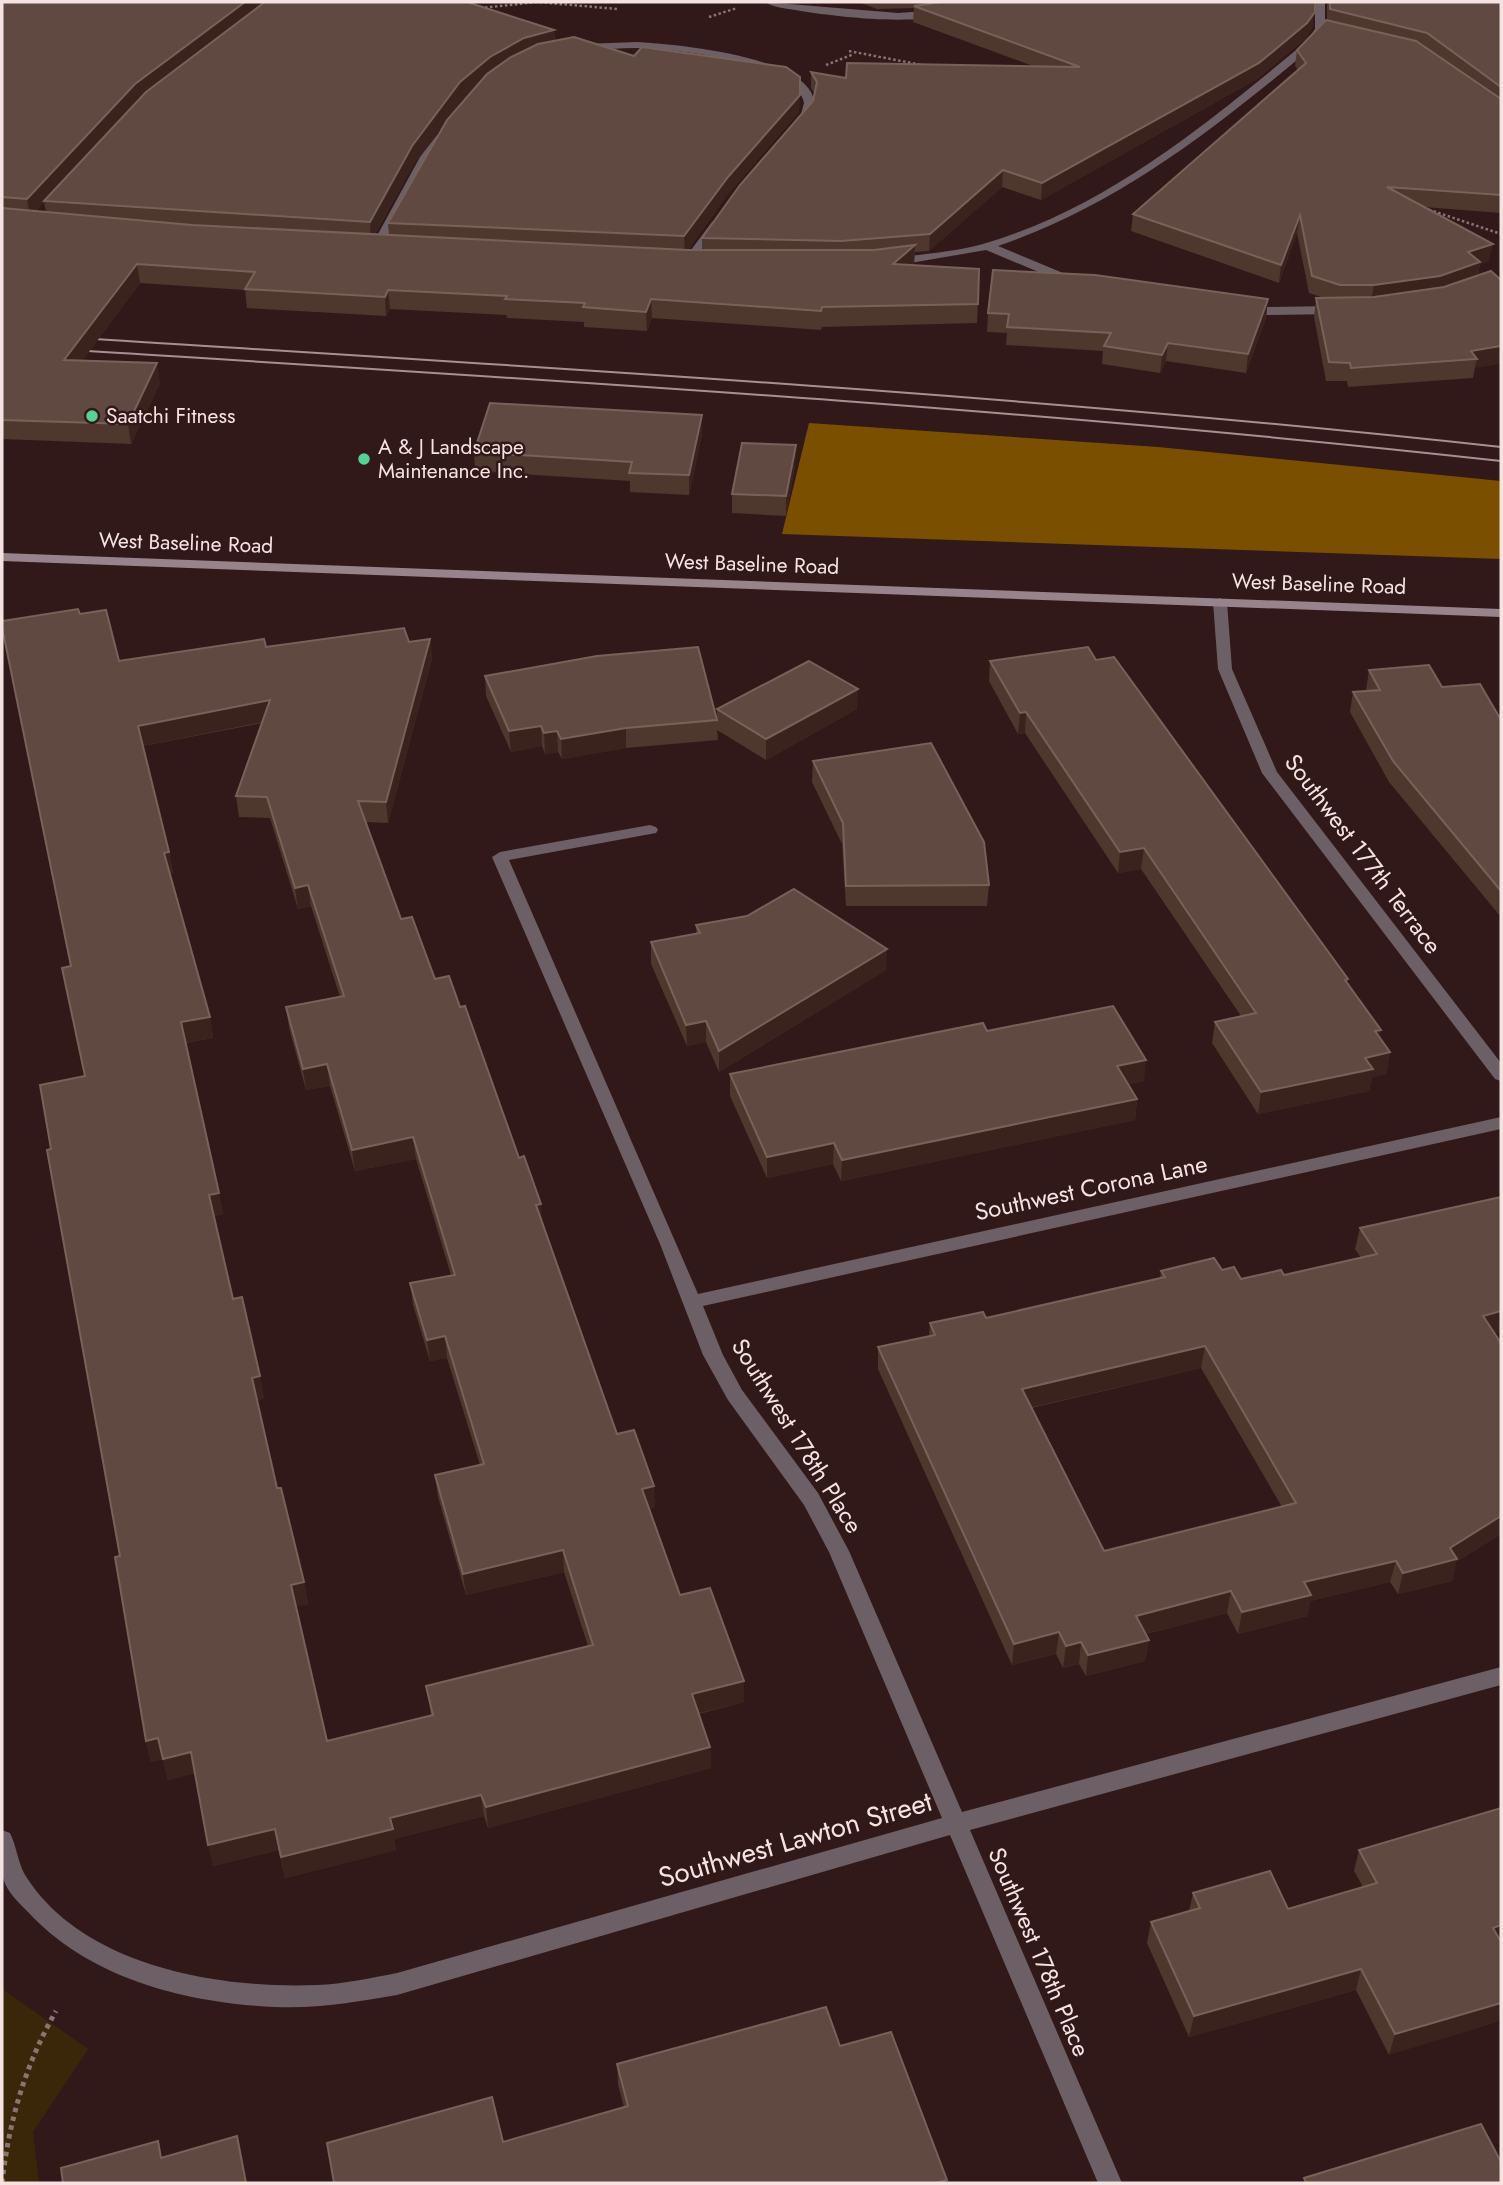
<svg xmlns="http://www.w3.org/2000/svg" width="1503" height="2185" font-family="Jost,sans-serif">
<rect width="100%" height="100%" fill="#321919"/>
<!-- green -->
<path fill="#3a2709" d="M2,1989L88,2049L33,2132L39,2183H2Z"/>
<!-- forest -->
<path fill="#7a5000" d="M809,423L1158,447L1501,481V559L782,534Z"/>
<g fill="none" stroke-linecap="round" stroke-linejoin="round">
<!-- path-far1 -->
<g stroke="#8a7473" stroke-width="2.5" stroke-dasharray="2.5 2.5" stroke-linecap="butt">
<path d="M480,8L538,2L617,9"/>
<path d="M709,17L737,8"/>
<path d="M849,51L922,65"/>
<path d="M826,65L854,54"/>
<path d="M1424,208L1501,234"/>
</g>
<!-- path -->
<path stroke="#8a7473" stroke-width="5" stroke-dasharray="4.5 4.5" stroke-linecap="butt" d="M2,2183C9,2121 25,2065 56,2011"/>
<!-- street -->
<g fill="#6c5f65" fill-rule="evenodd">
<path d="M765,2L898,13L940,10L968,2H982C944,30 846,18 801,11C790,9 774,8 765,2Z"/>
<path d="M1315,2H1325V29L1315,45C1217,127 1119,205 998,246L1075,278V284H1067L986,250L893,266L887,262L893,258C923,254 954,252 983,244C1107,208 1209,122 1307,41L1315,29Z"/>
<path d="M637,42C674,44 808,56 814,101C816,112 806,122 800,129H792L791,127L801,114L804,103C797,61 673,49 637,48C619,48 601,50 583,50L578,47L583,44Z"/>
<path d="M437,135L446,137L430,158L384,245L374,247L372,245L420,157Z"/>
<path d="M712,222L722,224L692,264H684L682,262Z"/>
<path d="M1243,304L1265,307L1338,306L1344,310L1338,314L1265,315L1239,311L1237,308Z"/>
<path d="M1220,598L1227,602L1232,669L1277,772L1501,1063V1081L1495,1079L1262,773L1218,669L1213,602Z"/>
<path d="M650,825L656,827L658,830L656,833L509,860L698,1294L1501,1117V1129L703,1306L723,1355L742,1390L818,1493L849,1551L962,1812L1501,1667V1685L970,1830L1122,2183H1098L950,1835L397,1995C356,2002 317,2009 275,2007C186,2003 90,1979 28,1912C18,1902 7,1892 3,1878C0,1865 1,1844 2,1830L10,1833C17,1847 18,1865 27,1878C85,1967 220,1989 317,1985C344,1984 371,1978 397,1973L942,1818L829,1552L804,1505L728,1400L703,1355L660,1244L492,857L500,852Z"/>
</g>
<!-- secondary -->
<path fill="#97838b" fill-rule="evenodd" d="M2,553L1501,609V617L2,561Z"/>
<!-- tram -->
<g stroke="#a69190" stroke-width="2">
<path d="M78,338C553,368 1028,395 1501,447"/>
<path d="M72,350C549,380 1026,408 1501,461"/>
</g>
</g>
<!-- wall -->
<g fill="#4e372d" fill-rule="evenodd">
<path d="M2,2L471,3L554,30L555,41L799,112L728,194L688,250H702V238L813,101L815,94L811,88V72L846,78L1033,66L913,22L914,8L877,9L858,2H1315L1312,28L1305,39L1257,79L1041,200L1002,187L929,251L915,252L914,264L913,265L978,304L977,323L822,327L821,330L652,318L647,331L584,327V322L507,318L506,315L390,309L386,316L247,308L245,290L140,283L82,361L160,383L131,444L2,439ZM474,89L388,223L389,235L375,234L414,164L462,100ZM44,202L46,212L36,211Z"/>
<path d="M1327,2H1501V213L1424,207L1489,261L1480,264L1478,276L1501,280L1475,368L1473,378L1348,387L1347,381H1326L1314,317L1316,298H1324L1309,293L1297,233L1279,283L1131,231L1133,214L1298,70L1295,66L1297,50L1327,20Z"/>
<path d="M1268,299L1266,318L1246,373L1166,361L1160,373L1102,364L1103,351L1006,345L1007,333L987,332L988,313Z"/>
<path d="M702,434L689,495L630,492V481L475,471L474,452Z"/>
<path d="M796,445L795,465L786,516L732,513V494Z"/>
<path d="M80,614L119,661L266,647L409,642L430,639L432,659L388,823L366,822L401,919L435,979L460,1007L543,1223L617,1434L655,1507L649,1509L680,1595L744,1702L699,1714L710,1747L711,1768L488,1828L484,1816L394,1839L396,1850L285,1878L279,1850L213,1866L195,1773L168,1780L163,1759L151,1762L146,1741L120,1556L51,1149L85,1076L71,966ZM262,723L236,796L239,817L270,818L298,909L311,906L340,997L286,1007L289,1028L306,1090L330,1086L355,1171L416,1159L451,1275L410,1283L413,1305L430,1361L447,1358L480,1465L435,1475L438,1497L466,1595L564,1572L588,1646L426,1686L431,1715L327,1741L296,1606L308,1604L304,1582L277,1488L257,1400L264,1398L233,1299L214,1216L223,1214L186,1043L213,1038L210,1017L169,873H173L169,852L143,746Z"/>
<path d="M1096,660L1348,979L1347,983L1380,1037L1390,1052L1386,1074L1372,1077L1369,1091L1258,1114L1212,1043L1215,1022L1241,1016L1141,869L1118,873L1025,733L1018,734L989,681L990,661Z"/>
<path d="M1369,670L1442,687L1501,720V917L1389,782L1350,712L1353,692L1366,691Z"/>
<path d="M485,676L717,718V709H857L766,760L717,730L718,740L626,748L562,759L558,752L545,754L542,746L511,752L486,696Z"/>
<path d="M813,761L989,885L987,906H846L842,844L812,782Z"/>
<path d="M696,925L886,970L719,1072L706,1042L687,1046L651,964V942L696,934Z"/>
<path d="M987,1031L1144,1081L1129,1084L1137,1099L1135,1120L841,1181L833,1164L767,1178L730,1096V1074Z"/>
<path d="M1360,1228L1501,1332L1495,1333L1501,1343V1534L1456,1562L1452,1581L1398,1594L1390,1582L1310,1601L1307,1616L1238,1634L1227,1613L1146,1634L1149,1640L1145,1661L1086,1676L1079,1664L1063,1668L1056,1654L1012,1665L878,1369V1347L929,1336L930,1323L986,1318L1160,1278L1161,1271L1222,1270L1241,1279L1284,1275L1361,1258L1355,1249ZM1201,1368L1282,1507L1104,1551L1032,1408Z"/>
<path d="M1501,1808L1389,2055L1356,1990L1189,2037L1147,1943L1151,1922L1189,1911L1193,1893L1288,1909L1363,1887L1354,1871L1359,1850Z"/>
<path d="M840,2046L947,2180L946,2183H334L503,2142L624,2107L618,2085L617,2064Z"/>
</g>
<!-- shaded-wall -->
<g fill="#3b231d">
<path d="M245,2H269L137,102L30,217L27,199L135,84Z"/>
<path d="M1315,12L1312,28L1305,39L1257,79L1041,200L1042,183Z"/>
<path d="M554,30L555,47L491,74L462,100L414,164L371,240L370,222L412,146L460,82L490,57L524,38Z"/>
<path d="M800,95L799,112L728,194L685,254L684,236L728,177Z"/>
<path d="M1003,170L1002,187L929,251L930,234Z"/>
<path d="M1300,215L1297,233L1279,283L1281,265Z"/>
<path d="M1493,244L1489,261L1480,264L1477,280L1371,302L1374,285Z"/>
<path d="M915,245L914,264L893,283V264Z"/>
<path d="M137,264L140,283L68,380L64,360Z"/>
<path d="M388,290L390,309L386,316L385,297Z"/>
<path d="M651,299L652,318L647,331L646,312Z"/>
<path d="M1268,299L1266,318L1246,373L1248,354Z"/>
<path d="M1168,343L1166,361L1160,373L1162,355Z"/>
<path d="M1501,346V364L1475,368L1477,359L1471,351Z"/>
<path d="M157,363L160,383L131,444L128,424Z"/>
<path d="M702,415V434L689,495V475Z"/>
<path d="M796,445L795,465L786,516V496Z"/>
<path d="M430,639L432,659L388,823L386,802Z"/>
<path d="M858,689L857,709L766,760V739Z"/>
<path d="M270,700L273,720L142,746L138,726Z"/>
<path d="M1026,712L1025,733L1018,734L1020,713Z"/>
<path d="M541,726L542,746L511,752L509,731Z"/>
<path d="M626,728V748L562,759L561,739Z"/>
<path d="M557,731L558,752L545,754L544,733Z"/>
<path d="M1144,848L1141,869L1118,873L1120,852Z"/>
<path d="M169,852L173,873L167,874L164,853Z"/>
<path d="M308,885L311,906L298,909L295,888Z"/>
<path d="M887,949L886,970L719,1072V1051Z"/>
<path d="M210,1017L213,1038L185,1043L181,1022Z"/>
<path d="M706,1021V1042L687,1046L686,1025Z"/>
<path d="M1381,1030L1377,1051L1375,1031Z"/>
<path d="M1390,1052L1386,1074L1372,1077L1369,1091L1258,1114L1261,1092L1365,1058Z"/>
<path d="M1146,1060L1144,1081L1115,1087L1117,1066Z"/>
<path d="M327,1064L330,1086L306,1090L303,1069Z"/>
<path d="M1137,1099L1135,1120L841,1181L842,1160Z"/>
<path d="M413,1137L416,1159L355,1171L352,1150Z"/>
<path d="M834,1143L833,1164L767,1178V1157Z"/>
<path d="M219,1193L223,1214L213,1216L209,1195Z"/>
<path d="M541,1204L543,1226L536,1205Z"/>
<path d="M1501,1311V1332L1477,1337L1483,1316Z"/>
<path d="M445,1336L447,1358L430,1361L427,1340Z"/>
<path d="M1205,1346L1201,1368L1020,1410L1022,1389Z"/>
<path d="M260,1376L264,1398L256,1400L252,1378Z"/>
<path d="M654,1486L655,1507L643,1510L642,1489Z"/>
<path d="M1501,1516V1534L1456,1562L1452,1581L1398,1594L1403,1573L1450,1548Z"/>
<path d="M563,1550L564,1572L466,1595L463,1574Z"/>
<path d="M1396,1561L1390,1582L1310,1601L1307,1616L1238,1634L1242,1612L1304,1582Z"/>
<path d="M304,1582L308,1604L295,1607L291,1585Z"/>
<path d="M1231,1591L1227,1613L1133,1637L1136,1616Z"/>
<path d="M1059,1632L1056,1654L1012,1665L1014,1644Z"/>
<path d="M1149,1640L1145,1661L1086,1676L1088,1655Z"/>
<path d="M1081,1642L1079,1664L1063,1668L1066,1646Z"/>
<path d="M744,1681V1702L692,1715V1694Z"/>
<path d="M158,1738L191,1752L196,1773L168,1780L163,1759L151,1762L146,1741Z"/>
<path d="M710,1747L711,1768L488,1828L486,1807Z"/>
<path d="M481,1795L484,1816L394,1839L396,1850L285,1878L281,1857L390,1818Z"/>
<path d="M275,1829L279,1850L213,1866L208,1845Z"/>
<path d="M1501,1925V1944L1493,1928Z"/>
<path d="M1361,1969L1356,1990L1189,2037L1194,2016Z"/>
<path d="M1501,2003V2021L1389,2055L1395,2034Z"/>
<path d="M237,2136L242,2156L247,2183H246Z"/>
</g>
<!-- building -->
<g fill="#604940" stroke="#77625a" stroke-width="2" fill-rule="evenodd">
<path d="M2,2H245L135,84L27,199L2,197Z"/>
<path d="M265,2H467L554,30L524,38L490,57L460,82L412,146L370,222L44,201L146,92Z"/>
<path d="M941,2H1315V12L1307,23L1259,63L1042,183L1003,170L930,234L841,241L702,238L740,185L813,101L817,82L811,72L846,78L847,63L1080,67L914,6Z"/>
<path d="M1330,2H1501V87L1427,33L1330,9Z"/>
<path d="M1326,20L1416,41L1501,99V195L1387,187L1493,244L1468,252L1480,262L1440,276L1374,285H1340L1312,276L1300,215L1281,265L1133,214L1306,63L1297,50Z"/>
<path d="M574,37L634,56L642,47L786,67L800,77V95L728,177L684,236L388,223L447,120L487,74L511,57L538,44Z"/>
<path d="M2,208L192,225L688,250H874L915,245L893,264L979,269L978,304L822,307L821,311L651,299L646,312L583,307L585,303L505,299L507,296L388,290L385,297L245,289L255,272L137,264L64,360L157,363L128,424L2,420Z"/>
<path d="M993,270L1095,275L1268,299L1248,354L1168,343L1162,355L1104,346L1111,333L1007,327L1009,314L988,313Z"/>
<path d="M1491,271L1501,280V346L1471,351L1477,359L1351,368L1350,363L1329,362L1316,298L1374,297L1444,287Z"/>
<path d="M490,403L702,415L689,475L629,473L632,462L474,452Z"/>
<path d="M742,443L796,445L786,496L732,494Z"/>
<path d="M78,609L80,614L106,610L119,661L264,639L266,647L404,628L409,642L430,639L386,802L358,801L401,919L412,917L435,979L449,976L460,1007L465,1006L519,1158L524,1156L541,1204L536,1205L617,1434L634,1430L654,1486L642,1489L680,1595L710,1588L744,1681L692,1694L710,1747L486,1807L481,1795L390,1818L393,1829L281,1857L275,1829L208,1845L191,1752L163,1759L158,1738L146,1741L115,1557L120,1556L47,1150L51,1149L40,1085L85,1076L62,968L71,966L2,627V621ZM270,700L236,796L267,797L295,888L308,885L344,996L286,1007L303,1069L327,1064L352,1150L413,1137L455,1275L410,1283L427,1340L445,1336L484,1464L435,1475L463,1574L563,1550L593,1645L426,1686L433,1715L327,1741L291,1585L304,1582L281,1488H277L252,1378L260,1376L242,1297L233,1299L209,1195L219,1193L181,1022L210,1017L164,853L169,852L138,726Z"/>
<path d="M698,647L717,720L626,728L561,739L557,731L544,733L541,726L509,731L485,676L597,656Z"/>
<path d="M1088,647L1096,660L1114,657L1348,979L1345,980L1381,1030L1375,1031L1390,1052L1365,1058L1373,1069L1261,1092L1215,1022L1256,1013L1144,848L1120,852L1026,712L1020,713L990,661Z"/>
<path d="M809,661L858,689L766,739L717,709Z"/>
<path d="M1429,665L1442,687L1480,684L1501,720V891L1393,761L1353,692L1380,690L1369,670Z"/>
<path d="M931,743L984,842L989,885L846,886L843,823L813,761Z"/>
<path d="M794,889L887,949L719,1051L706,1021L686,1025L651,942L700,933L696,925L747,916Z"/>
<path d="M1113,1006L1146,1060L1117,1066L1137,1099L842,1160L834,1143L767,1157L730,1074L983,1023L987,1031Z"/>
<path d="M1501,1197V1311L1483,1316L1501,1343V1516L1450,1548L1457,1559L1403,1573L1396,1561L1304,1582L1311,1595L1242,1612L1231,1591L1136,1616L1149,1640L1088,1655L1081,1642L1066,1646L1059,1632L1014,1644L878,1347L935,1335L930,1323L983,1312L986,1318L1165,1277L1161,1271L1214,1258L1222,1270L1234,1267L1241,1279L1281,1270L1284,1275L1377,1254L1360,1228ZM1205,1346L1296,1503L1104,1551L1022,1389Z"/>
<path d="M1501,1808V1925L1493,1928L1501,1942V2003L1395,2034L1361,1969L1194,2016L1151,1922L1200,1908L1193,1893L1270,1871L1288,1909L1377,1883L1359,1850Z"/>
<path d="M826,2007L840,2046L891,2032L947,2180L936,2183H334L327,2143L492,2097L503,2142L628,2106L617,2064Z"/>
<path d="M1481,2124L1501,2162V2183H1306L1304,2178Z"/>
<path d="M237,2136L246,2183H63L61,2168L158,2141L161,2158Z"/>
</g>
<!-- markers -->
<g fill="#55d395" stroke="#321919" stroke-width="2.5">
<circle cx="92" cy="416" r="7"/>
<circle cx="364" cy="459" r="7"/>
</g>
<g text-anchor="middle" stroke-width="5" stroke-linejoin="round" paint-order="stroke">
<!-- far-poi labels -->
<g font-size="21" fill="#f5e3e2" stroke="#321919" text-anchor="start">
<text x="106" y="423">Saatchi Fitness</text>
<text x="378" y="454">A &amp; J Landscape<tspan x="378" dy="24">Maintenance Inc.</tspan></text>
</g>
<!-- far-street labels -->
<g font-size="21" fill="#f5e3e2" stroke="#321919">
<text transform="translate(186 543) rotate(2)" y="7">West Baseline Road</text>
<text transform="translate(752 564) rotate(2)" y="7">West Baseline Road</text>
<text transform="translate(1319 584) rotate(2)" y="7">West Baseline Road</text>
</g>
<!-- street labels -->
<g font-size="24" fill="#f5e3e2" stroke="#321919">
<text transform="translate(1363 854) rotate(53)" y="8">Southwest 177th Terrace</text>
<text transform="translate(1091 1188) rotate(-12)" y="8">Southwest Corona Lane</text>
<text transform="translate(797 1436) rotate(58)" y="8">Southwest 178th Place</text>
<text transform="translate(1039 1952) rotate(67)" y="8">Southwest 178th Place</text>
</g>
<!-- near-street labels -->
<g font-size="28" fill="#f5e3e2" stroke="#321919">
<text transform="translate(795 1839) rotate(-16)" y="10">Southwest Lawton Street</text>
</g>
</g>
<!-- border -->
<rect width="1503" height="2185" fill="none" stroke="#f5e3e2" stroke-width="7"/>
</svg>
